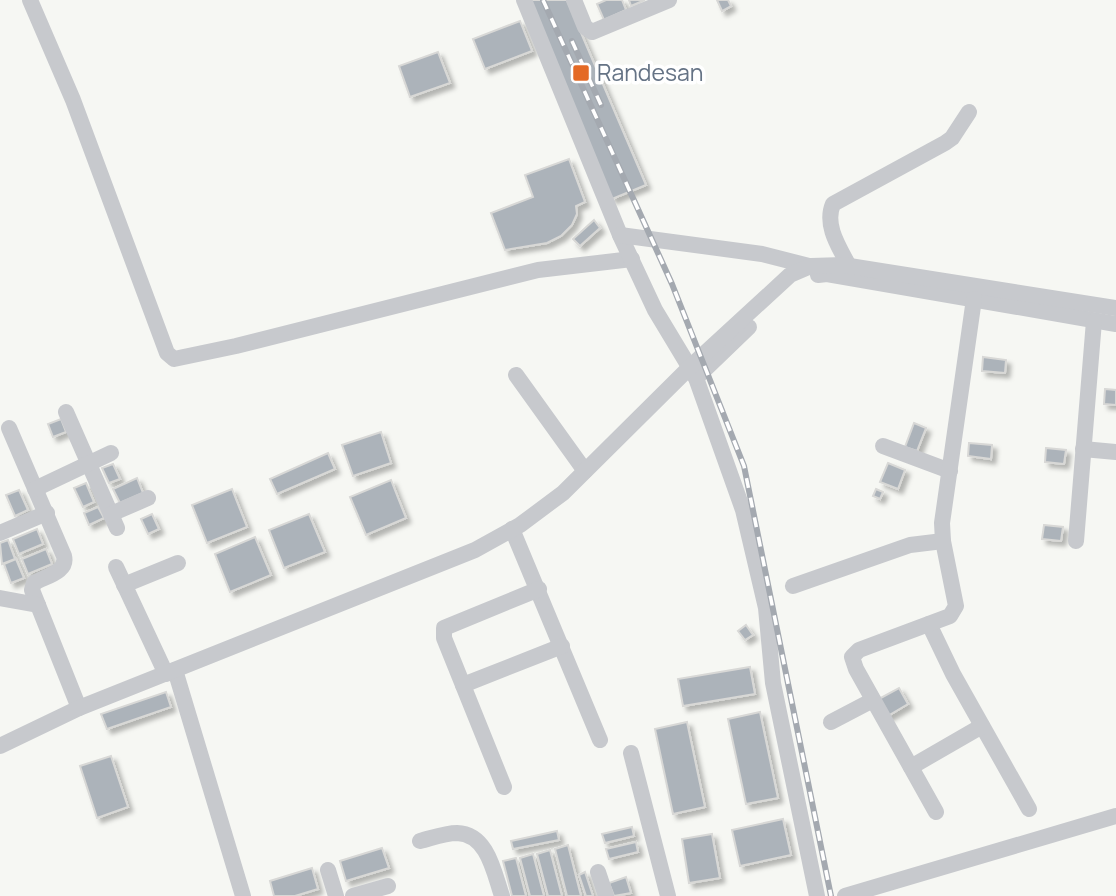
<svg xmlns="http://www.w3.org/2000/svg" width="1116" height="896" font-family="Manrope,sans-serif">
<defs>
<filter id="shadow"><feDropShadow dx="4.5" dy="4.5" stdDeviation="2" flood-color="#0004"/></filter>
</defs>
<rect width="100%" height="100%" fill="#f6f7f3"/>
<!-- building -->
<g fill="#acb3ba" stroke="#d8d8d6" stroke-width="2" filter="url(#shadow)">
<path d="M527,0H567L646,185L612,199Z"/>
<path d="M606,0H622L626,10L604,20L597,4Z"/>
<path d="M629,0H645L631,6Z"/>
<path d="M717,0H728L731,6L722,11Z"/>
<path d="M520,21L532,51L485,69L473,39Z"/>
<path d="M438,52L450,83L410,97L399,66Z"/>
<path d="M569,159L585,202L576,206L577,214L572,225L561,236L547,243L505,250L491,213L533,197L525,175Z"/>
<path d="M594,220L600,228L580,246L573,239Z"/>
<path d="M983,357L1006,360L1005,373L982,371Z"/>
<path d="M1105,389L1116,390V405L1104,404Z"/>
<path d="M61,419L66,432L53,437L48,424Z"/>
<path d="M914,423L926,428L917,451L905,447Z"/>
<path d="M381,432L391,463L353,476L342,445Z"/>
<path d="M969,443L992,445L991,459L968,456Z"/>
<path d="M1046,448L1066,450L1064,464L1045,462Z"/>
<path d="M328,453L335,469L277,494L270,479Z"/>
<path d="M888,463L905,470L898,489L880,482Z"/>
<path d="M113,464L120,479L109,483L102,468Z"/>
<path d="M137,478L143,493L120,503L113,489Z"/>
<path d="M391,480L406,518L366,535L350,497Z"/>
<path d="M86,483L94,502L83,507L74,488Z"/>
<path d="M232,489L247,527L207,543L192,505Z"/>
<path d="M876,489L883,492L880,499L873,496Z"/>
<path d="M19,490L28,510L15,516L6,495Z"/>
<path d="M98,507L104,518L89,525L84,513Z"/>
<path d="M152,514L159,529L148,534L141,519Z"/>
<path d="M309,514L325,552L284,568L269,530Z"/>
<path d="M1044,525L1063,527L1061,541L1042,539Z"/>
<path d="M37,529L43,544L19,554L13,539Z"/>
<path d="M255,537L271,575L230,592L215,554Z"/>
<path d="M8,540L15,559L2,564L0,543Z"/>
<path d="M46,549L52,564L28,574L22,559Z"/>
<path d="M16,559L24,578L11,583L4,564Z"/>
<path d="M746,625L753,635L745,640L738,631Z"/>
<path d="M750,667L755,694L683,706L678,679Z"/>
<path d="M899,688L908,704L886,717L877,700Z"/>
<path d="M166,692L171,707L107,729L101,714Z"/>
<path d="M760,712L778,798L746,804L728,719Z"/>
<path d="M687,722L705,807L673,814L655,729Z"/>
<path d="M111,756L128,807L97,818L80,766Z"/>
<path d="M783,819L791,855L740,866L732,830Z"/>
<path d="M632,827L634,836L605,843L602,834Z"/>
<path d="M557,831L559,840L513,849L511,841Z"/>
<path d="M712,834L720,878L689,883L682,839Z"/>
<path d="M636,842L638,852L609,859L606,849Z"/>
<path d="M568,845L581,896H567L555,849Z"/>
<path d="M382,848L389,868L346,881L340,861Z"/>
<path d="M550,850L562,896H548L537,854Z"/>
<path d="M533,854L544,896H530L520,858Z"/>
<path d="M516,858L526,896H512L503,861Z"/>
<path d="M312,868L318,889L295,896H274L270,881Z"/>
<path d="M585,872L593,896H586L579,875Z"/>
<path d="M626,877L631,893L614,896L609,883Z"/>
</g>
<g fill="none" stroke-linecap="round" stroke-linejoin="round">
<!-- minor -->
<g stroke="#c7c9cd" stroke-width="16">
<path d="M30,0L73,100L167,353L174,359L236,346L538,270L632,259"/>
<path d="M524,0L620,235L655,310L696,378L743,510L766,608L773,683L817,896"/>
<path d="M574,0L585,27L592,32L669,0"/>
<path d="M620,235L762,254L813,267"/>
<path d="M849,266C839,247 824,225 833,204L945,143L952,138L969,112"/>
<path d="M818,275L827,274L1116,324"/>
<path d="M516,375L585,471"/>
<path d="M696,378L749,327"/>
<path d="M66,412L117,528"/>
<path d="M9,428L64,556C68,572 46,576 34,583L32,590L79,708"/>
<path d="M883,446L950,471"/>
<path d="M1083,449L1116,452"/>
<path d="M35,489L111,453"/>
<path d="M111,514L148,498"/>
<path d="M512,529L600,740"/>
<path d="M0,533L47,513"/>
<path d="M1076,541L1094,321"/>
<path d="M116,567L166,674"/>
<path d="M124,585L178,563"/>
<path d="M793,586L910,545L943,541"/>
<path d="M0,598L38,605"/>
<path d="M929,624L953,674L1029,809"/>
<path d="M175,670L243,896"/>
<path d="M463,685L562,646"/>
<path d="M831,722L873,700"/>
<path d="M0,746L79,708L475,550L520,525L563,493L690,367L790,275L811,266L843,265L1116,308"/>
<path d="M631,753L668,896"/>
<path d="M911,767L982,726"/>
<path d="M504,787L444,638V628L539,589"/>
<path d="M936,812L856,669L852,657L859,650L950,616L956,606L943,541L942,523L974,299"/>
<path d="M420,841C432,838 445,833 457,833C488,834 494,873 502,896"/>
<path d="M328,870L336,896"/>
<path d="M598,872L606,896"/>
<path d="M353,896L388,886"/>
<path d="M845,896L1116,816"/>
</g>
<defs>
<g id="rail">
<path d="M543,0L672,284L744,466L831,896"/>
<path d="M572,41L601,105"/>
</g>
</defs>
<!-- rail casing -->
<use href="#rail" stroke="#a4a9b0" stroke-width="6"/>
<!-- rail -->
<use href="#rail" stroke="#fff" stroke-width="3.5" stroke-dasharray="10" stroke-linecap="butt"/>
</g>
<!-- markers -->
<rect fill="#e46a26" stroke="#fff" stroke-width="2.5" x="572" y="64" width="18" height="18" rx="3.5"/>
<g text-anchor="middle" stroke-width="7" stroke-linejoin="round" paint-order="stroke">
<!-- poi labels -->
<g font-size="23" fill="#657385" stroke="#fff" text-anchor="start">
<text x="597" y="81">Randesan</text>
</g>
</g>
</svg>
